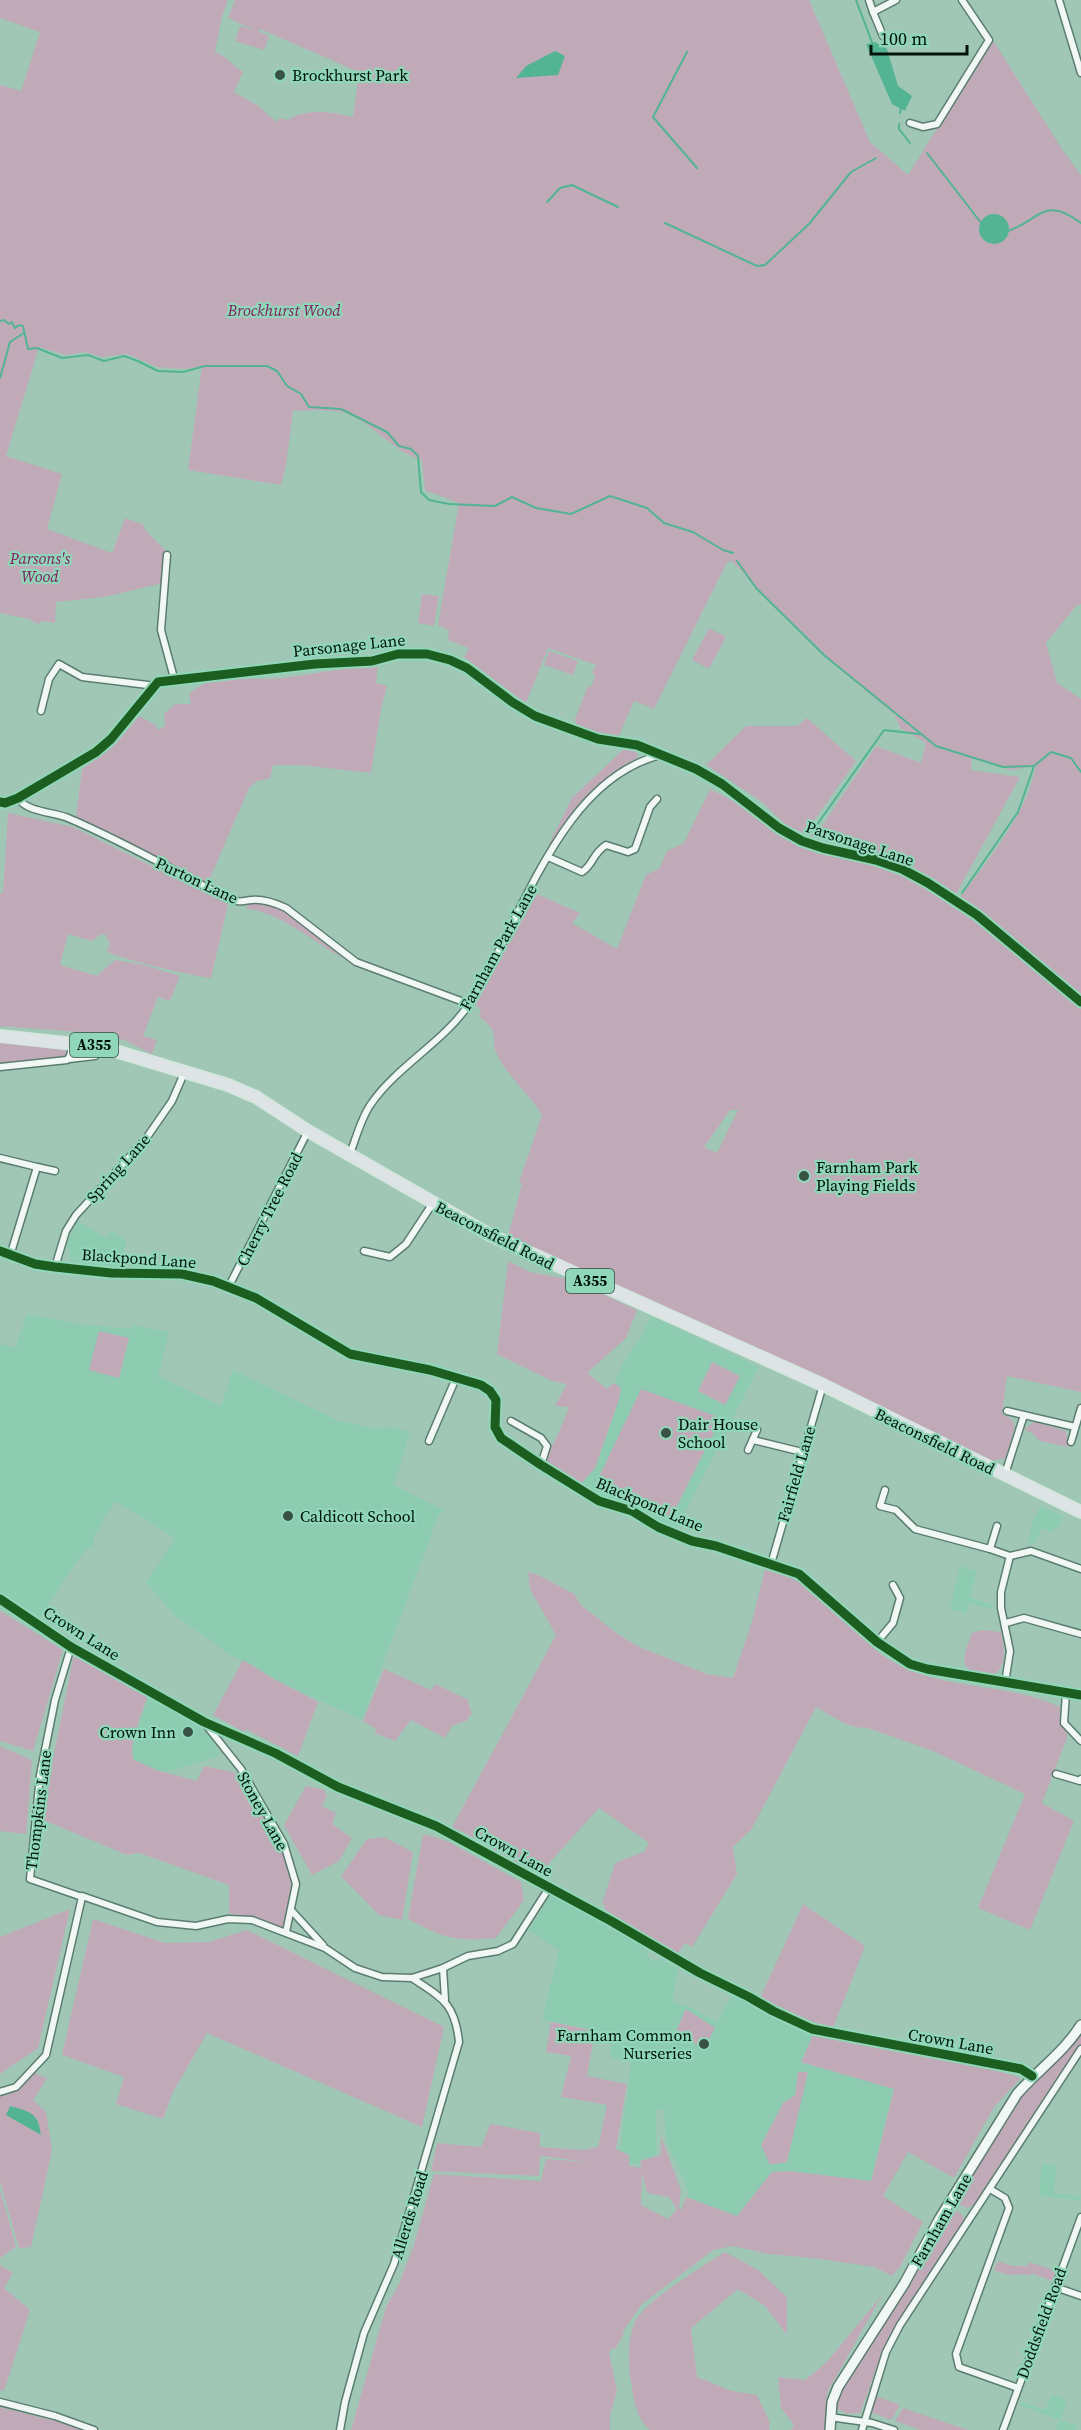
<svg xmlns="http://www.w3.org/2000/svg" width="1081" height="2430" font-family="'Source Serif 4',serif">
<rect width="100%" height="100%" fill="#a0c7b6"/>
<!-- built -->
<g fill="#8eccb2">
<path d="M78,1222L107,1238L111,1231L126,1240L121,1271L71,1261L67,1242Z"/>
<path d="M27,1314L80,1324L131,1329L132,1325L169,1332L158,1376L221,1406L233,1370L339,1421L373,1428L393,1427L410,1432L394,1485L443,1510L439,1514L362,1720L274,1679L253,1665L232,1656L174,1615L146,1582L175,1538L115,1501L94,1536L92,1549L89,1547L69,1572L40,1618L0,1593V1344L15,1348Z"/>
<path d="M651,1316L759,1367L675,1532L639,1511L593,1492L581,1484L595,1468L618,1402L621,1388L614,1383L625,1359H627L636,1342H638Z"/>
<path d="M1041,1506L1063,1516L1058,1530L1054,1528L1052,1532L1041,1528L1036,1543L1028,1544L1033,1520Z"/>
<path d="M960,1566L977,1571L970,1597L993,1605L992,1609L969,1603L966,1614L950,1609Z"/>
<path d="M148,1695L184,1715L208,1734L221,1754L217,1757L174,1770L159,1771L134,1760L132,1755L133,1744Z"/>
<path d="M551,1895L609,1925L610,1929L615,1932L618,1930L632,1939L648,1952L647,1957L653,1961L659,1959L678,1968L672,2001L685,2007L686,2005L717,2022L733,1994L778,2018L823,2033L822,2036H813L801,2063L894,2088L871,2181L789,2171L772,2172L737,2216L689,2198L684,2181L666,2140L664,2111L656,2109L657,2154L640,2161L639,2164L618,2162L631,2063L610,2058L613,2035L542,2019L559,1951L529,1930Z"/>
<path d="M1042,2163L1056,2165L1054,2194L1081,2196L1080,2200L1039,2196Z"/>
<path d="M1052,2394L1065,2399L1064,2402L1067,2403L1060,2420L1077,2426L1076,2430H1056L1060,2420L1019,2405L1020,2401L1045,2410Z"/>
</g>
<!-- green -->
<g fill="#c0aab8" fill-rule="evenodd">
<path d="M0,0H228L222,16L215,52C227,56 233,66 243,72L234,92L260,107L276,122L279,118L288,120C305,108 333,112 353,117L359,72L260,29L259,32L269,36L264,50L235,41L240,26L254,30L228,18L235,0H809L870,142L908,175L984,53L994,42L1062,149L1081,175V604L1076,606L1046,643L1057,683L1081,699V998L1016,940L960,897C984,866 1010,833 1026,798C1031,788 1033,776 1036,766L1011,770L972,758L971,770L1020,777L955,896L937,881L899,860L805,834L786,825L761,801L706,765L746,726H797L807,718L856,761L810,826L818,832L876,746L921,763L926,743L900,728L895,715L835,665L790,620L786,619L732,561L727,562L654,709L634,701L618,738L605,737L578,729L575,719L588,686L591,687L595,676L592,672L596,665L548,648L526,703L464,657L469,648L448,640L449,630L438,625L459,503L425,490L422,460C393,452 375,425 348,414C337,409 305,410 293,411L286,465L281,485L188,470L202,366L188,369L157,367L127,354L101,357L85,352L66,355L39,347L6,456L62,474L47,529L112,553L125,518L144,525L145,530L165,550L163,583L104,597L56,602L55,623L43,621L38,624L29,619L0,613V85L21,91L40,32L0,18Z"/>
<path d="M422,594L439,596L434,626L418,623Z"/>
<path d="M709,628L726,637L709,669L692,660Z"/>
<path d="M549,651L578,661L573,675L544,665Z"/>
<path d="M378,664L376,683L387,686L381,709L371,773L300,765H273L270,778L257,781L249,788L207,885L179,868L76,818L82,769L114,746L139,716L154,724L159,730L165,726L164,714L175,704H191L189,694C193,691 199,686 204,684C227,676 258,681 282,678C315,674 345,668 378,664Z"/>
<path d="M625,748L636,751L638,758C599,775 572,814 547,848L572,798Z"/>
<path d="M710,789L750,810L788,837L811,848L896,870L926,884L977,918L1045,973L1081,1008V1392L1007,1376L1002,1414L1011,1419L1015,1426L1006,1458L995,1460L994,1465L507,1240L522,1184L519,1182L542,1115C530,1095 509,1077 498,1057C488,1036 504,1037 479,1016L481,1010L474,1003L532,892L580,913L572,923L617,949L646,875L659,869L667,851L684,843ZM730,1110H738L717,1153L704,1147Z"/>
<path d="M8,813L73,827L228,904L211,978C197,977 115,958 107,951L110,944L106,935L101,934L92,941L68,934L60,965L97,976L115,960L144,965L180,976L170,1001L158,997L143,1036L157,1040L152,1054L124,1040L92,1033L0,1026V893H3Z"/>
<path d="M255,901L274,904L287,912L345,960C321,946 274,909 246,909L248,903Z"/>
<path d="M0,1042L66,1049L65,1058L0,1064Z"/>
<path d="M508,1261L530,1272L572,1280L637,1310L626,1338L587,1373L607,1389L614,1383L621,1388L618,1402L595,1468L581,1484L551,1466L545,1460L558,1435L569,1407L555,1406L567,1384L552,1381L497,1354Z"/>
<path d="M99,1331L129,1338L119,1378L89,1370Z"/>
<path d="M712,1362L740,1376L725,1405L698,1391Z"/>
<path d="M641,1389L721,1418L671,1518L595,1485Z"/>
<path d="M1034,1422L1066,1431L1067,1438L1071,1439L1068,1447L1040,1441L1031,1432L1024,1430Z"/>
<path d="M766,1566C813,1572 854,1642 897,1664C948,1691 1009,1683 1060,1707V1723L1068,1735L1042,1803L1074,1821L1030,1930L978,1908L1025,1794L933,1751L868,1728L855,1727L840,1721L816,1707L751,1830L733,1847L737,1874L692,1947L685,1943L677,1955L604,1909L605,1905L602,1904L615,1863L645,1851L649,1843L599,1808L540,1873L514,1863L485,1843L452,1827L556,1635L530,1589L528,1572L540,1576L574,1594L581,1605L615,1632L637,1646L707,1674L733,1678L751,1625Z"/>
<path d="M0,1611L63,1650L33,1751L0,1741Z"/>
<path d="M983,1630L1001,1632C1004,1650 1009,1664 992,1677C959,1671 960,1664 972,1633Z"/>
<path d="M74,1654L148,1695C143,1711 127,1746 134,1760L159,1771L197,1781L204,1766L237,1773L280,1843L292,1885L285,1929L229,1913V1885L139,1853L127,1855L41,1819Z"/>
<path d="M243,1660L274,1679L318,1702L298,1756L251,1732L246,1729L244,1732L213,1715Z"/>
<path d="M384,1669L431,1690L435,1684L467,1699L472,1713L466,1721L452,1726L445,1738L411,1720L395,1741L375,1733L376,1729L363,1721Z"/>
<path d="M0,1746L32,1760L26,1834L0,1831Z"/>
<path d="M306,1786L324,1790L327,1796L322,1806L336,1813L332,1824L352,1838L339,1861L312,1875L284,1825Z"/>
<path d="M423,1834L447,1841L521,1882L524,1900L496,1938C456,1942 443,1938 408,1919Z"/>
<path d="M384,1837L413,1852L402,1920L379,1915L341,1876L367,1839Z"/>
<path d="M803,1904L865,1946L833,2028L790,2015L760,1998Z"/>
<path d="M70,1909L38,2048L0,2074V1937Z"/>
<path d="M93,1919L165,1943L209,1942L247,1930L444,2027L422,2127L207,2033L172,2094L163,2119L116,2104L124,2077L62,2055Z"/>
<path d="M686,2009L715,2028L707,2043L703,2041L700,2047L676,2031Z"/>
<path d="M551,2022L595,2031L587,2076L627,2084L616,2149L629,2155V2166L641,2168L640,2161L661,2155V2136L681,2190L679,2207L681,2210L686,2197L737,2216L772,2172L789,2171L871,2181L894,2089L801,2062L813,2035L981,2066L1021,2078L994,2107L954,2178L908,2152L883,2196L923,2222L901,2265L892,2276L875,2267L812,2258L769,2254L733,2246L713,2250L642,2304L622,2333L624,2334L615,2349L612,2348L609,2353L617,2390L610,2416V2430H351L386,2307L398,2286L414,2245L434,2174L541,2181L546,2159L589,2162L540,2156L539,2176L431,2171L437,2143L481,2147L490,2124L540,2133V2147L582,2150L598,2147L607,2105L561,2097L571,2056L546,2052ZM642,2173L647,2193L669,2197L677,2209L668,2219L641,2205Z"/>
<path d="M1081,2033V2047L978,2203L967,2208L959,2204L958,2195L1019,2098L1063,2056Z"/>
<path d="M798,2072H808L787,2162L770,2165L761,2145L783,2103L795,2095Z"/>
<path d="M34,2073L47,2078L33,2100L46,2112L52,2150L31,2247L19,2248L0,2181V2097L19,2090Z"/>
<path d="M0,2189L16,2247L0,2258Z"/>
<path d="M956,2211L962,2214L964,2219L962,2225L896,2326L884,2348L860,2413L848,2414L837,2409L835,2397L944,2215Z"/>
<path d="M725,2252L758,2270L787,2297V2335L765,2306L738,2289L691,2328L697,2377L732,2391L757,2395L770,2423L769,2430H650C638,2421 634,2402 632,2388C628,2369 627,2342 634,2324C643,2301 704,2266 725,2252Z"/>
<path d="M998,2261L1013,2266H1027L1029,2262L1056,2271L1052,2281L1032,2273L1030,2276L1025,2274L1008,2275L994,2270Z"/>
<path d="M0,2265L13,2273L4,2288L30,2310L4,2391L0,2390Z"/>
<path d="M882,2295L827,2393L825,2430H791L794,2425L781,2408L778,2377L805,2380L826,2363Z"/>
<path d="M877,2396L900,2405L891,2420L870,2412Z"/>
<path d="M0,2407L63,2423L66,2420L94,2430H0Z"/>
<path d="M903,2408L968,2430H921L895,2421Z"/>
</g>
<!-- water -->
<g fill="#52b492">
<path d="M875,42L887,49L898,86L912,96L905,111L892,104L866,44Z"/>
<path d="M555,51L565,56L558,75L516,78L526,66Z"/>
<circle cx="994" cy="229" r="15"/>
<path d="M10,2106C30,2112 38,2112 41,2135L6,2115Z"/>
</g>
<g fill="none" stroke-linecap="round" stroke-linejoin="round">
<!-- stream -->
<g stroke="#52b492" stroke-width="2">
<path d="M856,0L873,45"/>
<path d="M687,52L653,117L697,168"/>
<path d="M900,113L901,107"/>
<path d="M899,124V129L910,143"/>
<path d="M927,153L982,224"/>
<path d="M547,202L560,188L572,185L618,207"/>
<path d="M665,223L757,266L765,265L809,224L851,172L876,158"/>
<path d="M1008,231C1040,220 1044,195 1081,223"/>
<path d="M0,321L4,320L9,324L12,322L15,328L19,325L23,326L28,349L37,348L62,358L88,355L104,361L124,356L138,361L158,371L183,372L205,366H267L277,371L287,386L301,394L309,407L341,409L387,432L399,446L411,449L418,456L421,492L429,500L449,504L495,506L512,497L536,508L571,514L610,496L647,508L664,523L693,532L723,550L733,553"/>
<path d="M0,378L10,342L24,333"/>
<path d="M737,561L756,588L825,656L936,746L1003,767L1034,766L1051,752L1071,758L1081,772"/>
<path d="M814,829L884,730L919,734"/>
<path d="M962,893L1018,812L1034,766"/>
</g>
<defs>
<g id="street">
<path d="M869,0L873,12L896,0"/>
<path d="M1059,0L1081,73"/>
<path d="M873,12L883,36"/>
<path d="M910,123L923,127L937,124L989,40L962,0"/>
<path d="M167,555L161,630L174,678"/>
<path d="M41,711L49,679L59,664L82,677L156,686"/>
<path d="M18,798C26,812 54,812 68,818C123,841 176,872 229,899C241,903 241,901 252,900C264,899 275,903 286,908L356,962L469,1004"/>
<path d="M0,802L5,803L18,798L96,752L111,739L158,682L315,664L372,661L398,654H427L450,660L467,668L512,702L535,716L598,739L637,745L696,769L722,784L779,828L802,841L823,848L876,860L902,869L928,883L977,915L1081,1002"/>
<path d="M548,857L582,872C594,864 592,854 606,845L628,852L635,849L650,807L657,799"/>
<path d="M69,1059L95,1056"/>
<path d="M0,1067L67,1060L70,1056L73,1043"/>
<path d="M350,1154C356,1138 361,1118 371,1104C396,1067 445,1041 469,1004C521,925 558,780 661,755"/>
<path d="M0,1158L37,1167"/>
<path d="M0,1251L35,1264L55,1267L111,1273L182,1274L213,1281L256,1298L350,1354L430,1370L481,1385L490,1391L496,1400L495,1427L501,1438L541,1465L599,1501L632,1511L658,1527L692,1541L716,1546L799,1574L877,1642L910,1664L927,1669L1081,1695"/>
<path d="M364,1251L390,1257L406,1244L433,1203"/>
<path d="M10,1256L37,1167L55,1171"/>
<path d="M55,1267L66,1231L76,1215L145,1140L172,1101L185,1071"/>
<path d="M229,1286L308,1131"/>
<path d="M1007,1411L1075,1427"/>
<path d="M511,1421L541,1438L547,1446L541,1465"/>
<path d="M753,1440L802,1452"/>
<path d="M429,1441L456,1378"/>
<path d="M1071,1442L1081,1408"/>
<path d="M748,1450L757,1430"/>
<path d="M1005,1474L1024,1415"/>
<path d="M885,1490L880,1506L896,1510L915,1529L990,1549"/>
<path d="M997,1526L990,1549L1010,1556"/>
<path d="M771,1564L823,1385"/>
<path d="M0,1599L71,1647L204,1722L275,1753L338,1787L436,1826L611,1921L700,1973L749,1997L773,2011L812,2029L1021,2069L1032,2076"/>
<path d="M1006,1623L1024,1618L1081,1634"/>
<path d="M877,1642L893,1623L900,1598L893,1585"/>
<path d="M1005,1683L1010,1651L1001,1608V1592L1010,1556L1031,1551L1081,1569"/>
<path d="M1066,1693L1064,1723L1081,1741"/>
<path d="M206,1725L241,1769L284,1844L296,1884L286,1932"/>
<path d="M1056,1774L1080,1781L1081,1779"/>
<path d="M82,1896L157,1922L196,1926L228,1919L252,1920L325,1948L355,1968L382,1977L412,1978L443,1968L468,1956L498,1951L513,1944L549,1888"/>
<path d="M291,1910L323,1945"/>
<path d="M443,1968L445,2000"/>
<path d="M0,2092L16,2087L46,2055L82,1897L30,1879L40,1775L55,1700L71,1647"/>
<path d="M990,2189L1005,2198L1009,2208L956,2354L959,2367L1018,2388"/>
<path d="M1055,2287L1081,2296"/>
<path d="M0,2402L55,2416L94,2430"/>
<path d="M830,2417L872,2423L894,2430"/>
<path d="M340,2430L345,2402L364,2333L394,2264L459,2042C455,2003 442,1998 412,1978"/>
<path d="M862,2430L886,2352L900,2325L1081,2049"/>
<path d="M1003,2430L1081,2217"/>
</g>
<path id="secondary" d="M830,2430L832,2402L838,2387L904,2284L940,2218L1017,2094C1038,2070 1064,2052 1081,2025"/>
<path id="primary" d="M0,1036L102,1047L228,1085L256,1097L308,1131L490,1235L823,1385L1081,1512"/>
</defs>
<!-- street casing -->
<use href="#street" stroke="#5b7d70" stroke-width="9"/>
<!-- secondary casing -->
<use href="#secondary" stroke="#5b7d70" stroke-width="12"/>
<!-- primary casing -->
<use href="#primary" stroke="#d4e6de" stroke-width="14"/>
<!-- street -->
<use href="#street" stroke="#f1f7f4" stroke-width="6"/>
<!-- secondary -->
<use href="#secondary" stroke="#f1f7f4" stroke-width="9"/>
<!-- primary -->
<use href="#primary" stroke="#dee3e6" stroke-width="10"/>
<defs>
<g id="cycleway">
<path d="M0,802L5,803L18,798L96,752L111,739L158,682L315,664L372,661L398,654H427L450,660L467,668L512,702L535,716L598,739L637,745L696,769L722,784L779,828L802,841L823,848L876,860L902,869L928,883L977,915L1081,1002"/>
<path d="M0,1251L35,1264L55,1267L111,1273L182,1274L213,1281L256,1298L350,1354L430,1370L481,1385L490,1391L496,1400L495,1427L501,1438L541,1465L599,1501L632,1511L658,1527L692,1541L716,1546L799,1574L877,1642L910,1664L927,1669L1081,1695"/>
<path d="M0,1599L71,1647L204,1722L275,1753L338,1787L436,1826L611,1921L700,1973L749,1997L773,2011L812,2029L1021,2069L1032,2076"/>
</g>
</defs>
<!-- cycleway casing -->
<use href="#cycleway" stroke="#90d7b9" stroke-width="13"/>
<!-- cycleway -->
<use href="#cycleway" stroke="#1b5e20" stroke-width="9"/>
</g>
<!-- markers -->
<g fill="#385346" stroke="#90d7b9" stroke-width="2">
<circle cx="280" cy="75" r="6"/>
<circle cx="804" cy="1176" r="6"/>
<circle cx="666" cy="1433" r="6"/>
<circle cx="288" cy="1516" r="6"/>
<circle cx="188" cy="1732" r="6"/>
<circle cx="704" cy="2044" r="6"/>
</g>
<g text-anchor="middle" stroke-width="4.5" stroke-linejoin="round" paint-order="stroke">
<!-- shield labels -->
<g fill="#90d7b9" stroke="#2b4e3e" stroke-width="1.5">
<rect x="70" y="1033" width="48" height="24" rx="4.5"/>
<rect x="566" y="1269" width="48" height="24" rx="4.5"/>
</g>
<g font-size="15" font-weight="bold" fill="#00140a">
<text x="94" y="1050">A355</text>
<text x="590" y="1286">A355</text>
</g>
<!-- poi labels -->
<g font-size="16" fill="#00140a" stroke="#90d7b9" text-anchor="start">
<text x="292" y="81">Brockhurst Park</text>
<text x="816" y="1173">Farnham Park<tspan x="816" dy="18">Playing Fields</tspan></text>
<text x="678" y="1430">Dair House<tspan x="678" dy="18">School</tspan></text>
<text x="300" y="1522">Caldicott School</text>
<text x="176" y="1738" text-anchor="end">Crown Inn</text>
<text x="692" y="2041" text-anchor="end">Farnham Common<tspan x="692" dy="18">Nurseries</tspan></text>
</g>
<!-- park labels -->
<g font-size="16" font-style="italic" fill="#832160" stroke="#90d7b9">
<text x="284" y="316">Brockhurst Wood</text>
<text x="40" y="564">Parsons's<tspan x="40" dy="18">Wood</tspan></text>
</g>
<!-- street labels -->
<g font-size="16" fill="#00140a" stroke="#90d7b9">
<text transform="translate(349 645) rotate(-6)" y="6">Parsonage Lane</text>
<text transform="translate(860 843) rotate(18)" y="6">Parsonage Lane</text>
<text transform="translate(197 880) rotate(25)" y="6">Purton Lane</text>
<text transform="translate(498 947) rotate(-61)" y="6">Farnham Park Lane</text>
<text transform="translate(118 1168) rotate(-48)" y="6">Spring Lane</text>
<text transform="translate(269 1209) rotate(-63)" y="6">Cherry Tree Road</text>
<text transform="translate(495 1235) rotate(27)" y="6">Beaconsfield Road</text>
<text transform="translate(139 1258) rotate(4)" y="6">Blackpond Lane</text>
<text transform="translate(935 1441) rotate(26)" y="6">Beaconsfield Road</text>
<text transform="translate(796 1474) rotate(-74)" y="6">Fairfield Lane</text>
<text transform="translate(650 1504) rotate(23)" y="6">Blackpond Lane</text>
<text transform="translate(82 1633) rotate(32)" y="6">Crown Lane</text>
<text transform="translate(38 1810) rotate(-83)" y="6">Thompkins Lane</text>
<text transform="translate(263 1811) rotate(61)" y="6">Stoney Lane</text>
<text transform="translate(514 1851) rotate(29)" y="6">Crown Lane</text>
<text transform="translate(951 2041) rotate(10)" y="6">Crown Lane</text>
<text transform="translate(409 2215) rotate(-73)" y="6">Allerds Road</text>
<text transform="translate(941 2220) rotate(-60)" y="6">Farnham Lane</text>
<text transform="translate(1041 2323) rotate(-70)" y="6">Doddsfield Road</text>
</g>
</g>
<!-- scale -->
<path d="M871 45v9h96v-9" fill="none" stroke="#00140a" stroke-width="3"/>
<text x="880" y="45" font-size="18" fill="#00140a" stroke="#90d7b9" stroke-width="4.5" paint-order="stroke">100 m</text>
</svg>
